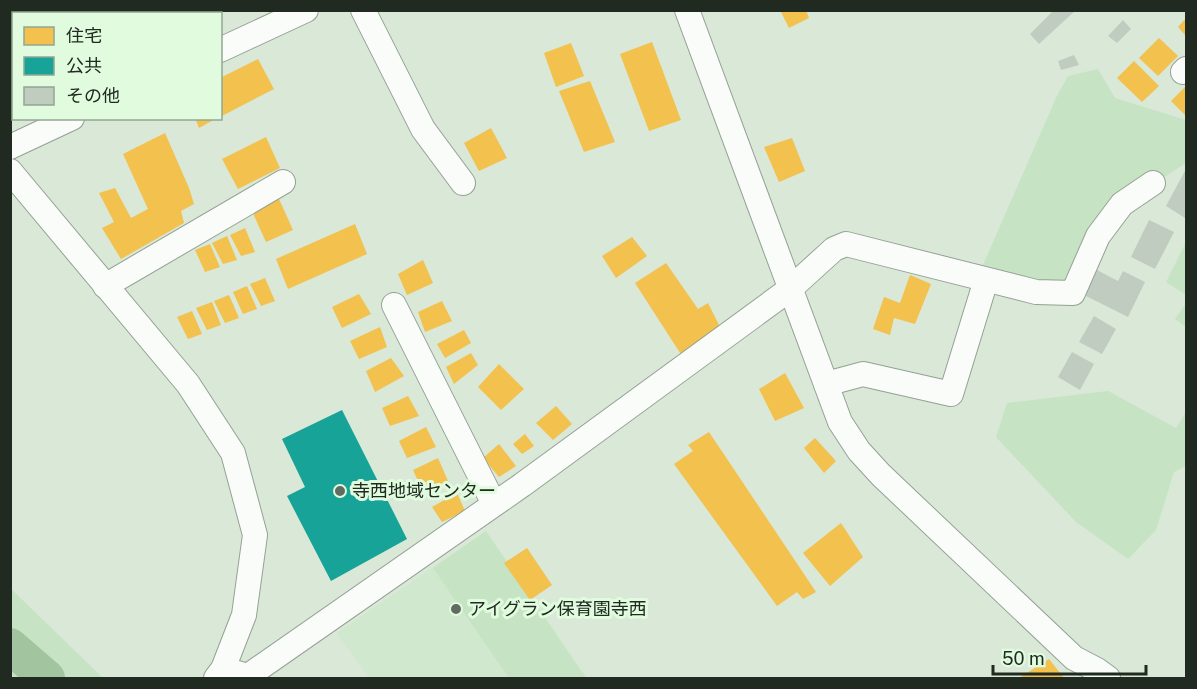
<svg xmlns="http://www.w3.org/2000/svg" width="1197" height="689" font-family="'Public Sans','Noto Sans JP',sans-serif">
<rect width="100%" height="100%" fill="#d9e8d7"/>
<!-- built -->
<path fill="#d0e8ce" d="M486,531L587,678H369L337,633Z"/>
<!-- green -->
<g fill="#c6e3c4">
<path d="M1098,69L1115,98L1186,120V163L1122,204L1073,293L983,265L1056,98L1068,76Z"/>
<path d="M1186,242V295L1166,282Z"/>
<path d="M1186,303V327L1175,319Z"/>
<path d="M1108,391L1176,428L1186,412V466L1174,472L1156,530L1128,559L1076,522L996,437L1007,403Z"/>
<path d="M486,531L585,677L583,678H509L433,568Z"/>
<path d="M11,589L103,678H11Z"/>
</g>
<!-- homes -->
<g fill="#f2c14e">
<path d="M109,10H141L142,14H110Z"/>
<path d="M780,10H806L809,18L789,28Z"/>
<path d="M1186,18V36L1178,27Z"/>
<path d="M1159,38L1178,56L1158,76L1139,58Z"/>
<path d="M652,42L681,120L649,131L620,54Z"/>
<path d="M571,43L584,76L556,87L544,53Z"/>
<path d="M258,59L274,89L220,117V78Z"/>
<path d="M1134,61L1159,86L1142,102L1117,78Z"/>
<path d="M590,81L615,142L584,152L559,91Z"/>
<path d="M1186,86V116L1171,101Z"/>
<path d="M195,118H217L199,128Z"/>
<path d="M491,128L507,158L479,171L464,143Z"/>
<path d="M165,133L189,188L194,204L181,211L184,223L121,259L102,228L114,222L99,193L115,188L131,218L148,209L123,154Z"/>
<path d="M266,137L280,168L238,189L222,159Z"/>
<path d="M792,138L805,171L779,182L764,147Z"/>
<path d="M279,199L293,230L266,242L252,211Z"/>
<path d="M355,224L367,254L288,289L276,259Z"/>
<path d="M245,228L255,252L241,256L230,235Z"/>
<path d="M227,236L237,260L223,264L212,243Z"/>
<path d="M632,237L647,256L616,278L602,256Z"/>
<path d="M210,244L220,267L205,272L195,250Z"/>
<path d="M423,260L433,283L407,295L398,274Z"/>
<path d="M666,263L698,309L708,303L722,331L684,359L635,283Z"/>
<path d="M910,275L931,284L915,324L894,318L890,335L873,329L884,297L900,303Z"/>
<path d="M265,278L275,301L261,306L250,284Z"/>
<path d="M247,286L257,309L243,314L233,292Z"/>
<path d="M359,294L371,314L342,328L332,307Z"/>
<path d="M229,295L239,318L225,323L214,301Z"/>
<path d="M442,301L452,321L425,332L418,312Z"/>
<path d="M212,302L221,325L207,330L196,308Z"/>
<path d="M192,311L202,334L188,339L177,317Z"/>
<path d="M380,327L387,347L359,359L350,341Z"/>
<path d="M464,330L471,343L445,358L437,344Z"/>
<path d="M471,353L478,365L454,384L446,367Z"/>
<path d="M391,358L404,376L375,392L366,371Z"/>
<path d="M499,364L524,389L501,410L478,387Z"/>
<path d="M785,373L804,408L775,421L759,389Z"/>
<path d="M408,396L419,416L390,426L382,408Z"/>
<path d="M556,406L572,424L553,440L536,423Z"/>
<path d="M426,427L436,447L407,458L399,441Z"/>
<path d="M709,432L816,592L803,599L797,592L777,606L674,464L693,451L688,445Z"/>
<path d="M525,434L534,446L522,454L513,444Z"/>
<path d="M815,438L836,461L824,473L804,448Z"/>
<path d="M499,444L516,466L499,477L483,458Z"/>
<path d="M438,458L448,481L423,492L413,470Z"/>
<path d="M457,493L465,511L442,522L432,507Z"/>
<path d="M841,523L863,557L830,586L803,553Z"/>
<path d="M527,548L552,585L530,600L504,563Z"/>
<path d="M1049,659L1064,678H1019Z"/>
</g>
<!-- public -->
<path fill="#17a398" d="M342,410L407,539L331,581L287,496L305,487L282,439Z"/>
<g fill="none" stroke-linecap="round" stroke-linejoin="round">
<!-- river -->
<path stroke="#a2c5a0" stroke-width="36" d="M10,646L47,678"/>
</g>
<!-- building -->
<g fill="#c0ccbf">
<path d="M1054,10H1076L1039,44L1030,34Z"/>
<path d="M1123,20L1131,29L1117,43L1108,36Z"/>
<path d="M1074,55L1079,65L1061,70L1058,61Z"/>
<path d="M1186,169V216L1185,218L1166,206Z"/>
<path d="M1149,220L1174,232L1155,269L1131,257Z"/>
<path d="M1095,269L1118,281L1123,271L1145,282L1128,317L1082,294Z"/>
<path d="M1094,316L1116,329L1102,354L1079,342Z"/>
<path d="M1072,352L1094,364L1080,390L1058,377Z"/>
</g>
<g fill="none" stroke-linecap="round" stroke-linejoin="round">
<defs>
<g id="minor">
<path d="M363,10L423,129L463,183"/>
<path d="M687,10L840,422L859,451L881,475L1074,658L1097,670L1108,678"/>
<path d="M220,50L306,10"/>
<path d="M1183,72L1186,69"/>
<path d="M10,147L72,118"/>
<path d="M10,171L188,384L233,453L255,535L244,615L223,669L216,678"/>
<path d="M105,286L283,182"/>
<path d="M394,305L494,504"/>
<path d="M826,384L863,374L951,394L986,280"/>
<path d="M223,669L248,676L522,485L790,289L834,249L846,244L1036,292L1073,293L1098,236L1122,204L1153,183"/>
</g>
</defs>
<!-- minor casing -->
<use href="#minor" stroke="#95a194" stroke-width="26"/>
<!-- minor -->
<use href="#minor" stroke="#f9fcf9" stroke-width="24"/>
</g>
<!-- markers -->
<g fill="#616c60" stroke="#e0fbde" stroke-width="2">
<circle cx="340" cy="491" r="6"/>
<circle cx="456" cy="609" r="6"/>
</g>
<g text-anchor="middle" stroke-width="6" stroke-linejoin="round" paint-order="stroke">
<!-- poi labels -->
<g font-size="18" fill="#202a20" stroke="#e0fbde" text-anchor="start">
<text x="352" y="497">寺西地域センター</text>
<text x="468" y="615">アイグラン保育園寺西</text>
</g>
</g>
<!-- border -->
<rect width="1197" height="689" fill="none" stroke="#202a20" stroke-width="24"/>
<!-- legend -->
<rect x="12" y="12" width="210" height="108" fill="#e0fbde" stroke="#93a792" stroke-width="1.5"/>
<rect x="24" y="27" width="30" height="18" fill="#f2c14e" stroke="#93a792" stroke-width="1.5"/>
<text x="66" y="42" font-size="18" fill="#202a20">住宅</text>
<rect x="24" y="57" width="30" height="18" fill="#17a398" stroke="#93a792" stroke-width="1.5"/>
<text x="66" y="72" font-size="18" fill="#202a20">公共</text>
<rect x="24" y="87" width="30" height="18" fill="#c0ccbf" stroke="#93a792" stroke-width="1.5"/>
<text x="66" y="102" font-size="18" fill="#202a20">その他</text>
<!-- scale -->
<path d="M993 665v9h153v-9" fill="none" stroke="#202a20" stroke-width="3"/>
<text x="1002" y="665" font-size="18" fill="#202a20" stroke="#e0fbde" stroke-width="4.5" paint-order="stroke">50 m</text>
</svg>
